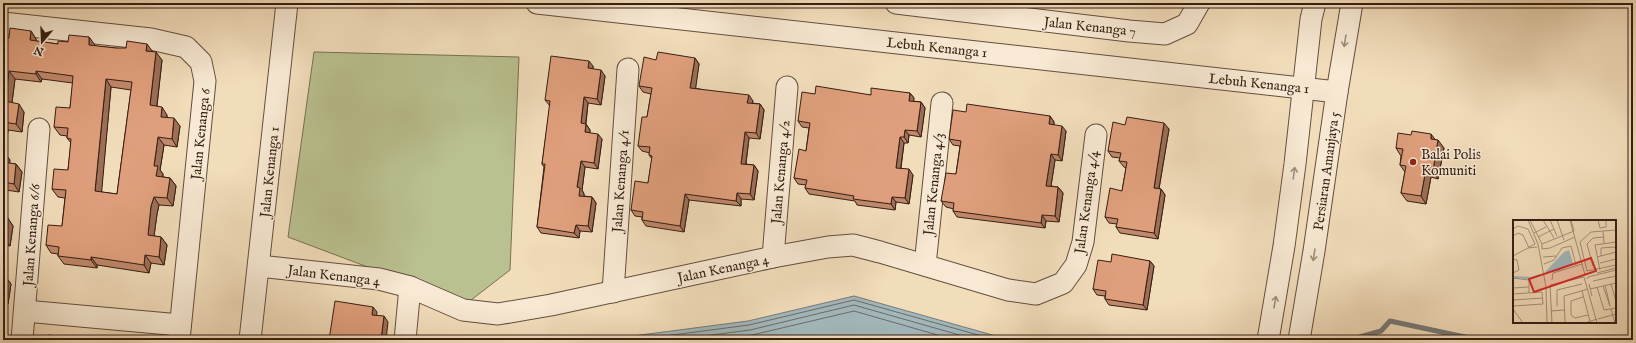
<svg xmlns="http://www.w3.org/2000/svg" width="1636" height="343" font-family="'IM FELL English',serif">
<rect width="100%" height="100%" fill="#f2ddbb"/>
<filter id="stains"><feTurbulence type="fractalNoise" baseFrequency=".005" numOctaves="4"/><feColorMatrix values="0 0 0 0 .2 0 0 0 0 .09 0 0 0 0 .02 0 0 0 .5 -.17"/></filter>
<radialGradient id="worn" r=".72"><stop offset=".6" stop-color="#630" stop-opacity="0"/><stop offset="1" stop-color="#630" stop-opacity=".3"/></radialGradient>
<!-- green -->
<path fill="#bac190" stroke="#787052" d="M314,52L519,57L510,270L466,304L288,237Z"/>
<!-- water -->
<path fill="#a2b8bc" stroke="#767a79" d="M854,296L1010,340H619L625,337L748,321Z"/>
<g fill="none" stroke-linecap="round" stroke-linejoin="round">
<!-- shore -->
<g stroke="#6c6b68" stroke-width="1">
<path d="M634,340L749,325L854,300L996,340"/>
<path d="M672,340L750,330L854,305L977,340"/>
<path d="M718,340L752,335L854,311L955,340"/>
</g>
<!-- stream -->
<path stroke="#767a79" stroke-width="5" d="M1349,340L1381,331L1390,321L1479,340"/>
<defs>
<g id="minor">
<path d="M537,3L1337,92"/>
<path d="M896,3L1129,31L1165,34L1187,24L1199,3"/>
<path d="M3,23L151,39L186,47L201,62L205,81L179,340"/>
<path d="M773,257L787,87"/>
<path d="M925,265L942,103"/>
<path d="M259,266L379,279L410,287L463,310L498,314L551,305L773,257L828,247L853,245L880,252L1008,290L1036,294L1063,283L1076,265L1083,242L1096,135"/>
<path d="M613,292L628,69"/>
<path d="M25,311L180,325"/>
<path d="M22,340L39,129"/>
<path d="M250,340L287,3"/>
<path d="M405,340L410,287"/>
<path d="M1268,340L1284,246L1295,164L1311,19L1315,3"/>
<path d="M1299,340L1314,251L1337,92L1352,3"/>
</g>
</defs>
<!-- minor casing -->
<use href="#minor" stroke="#644e3e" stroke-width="23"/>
<!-- minor -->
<use href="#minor" stroke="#f7e9d3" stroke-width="21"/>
</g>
<!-- wall -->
<g fill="#c1896b" stroke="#351e14" fill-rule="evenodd">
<path d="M31,31L36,39V41L58,44L89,37L95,46L153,52L162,60L157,106L167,115V118L180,126L177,147L164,145L160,170L163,174V177L170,178L176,186L173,206L159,205L157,214L154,236L161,237L167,245L164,265L151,263L149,273L97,265V268L64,264L58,256V254L51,253L46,245L62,226L65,198L58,197L52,189L68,170L71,143L67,138V136L60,135L54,127L70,108L73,83L42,79L41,82L15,79L12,102L24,112L22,132L8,130L5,154L10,160L9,163L16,164L22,172L19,192L6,190L3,207V37L9,38ZM111,87L131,90L117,194L101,192Z"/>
<path d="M695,58L699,64L695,88L753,101L752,103L760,104L764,110L760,139L749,138L746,164L754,165L758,171L754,200L741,199V206L689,200L684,232L646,226L642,220V217L635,216L631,210L648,183L652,159L649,155L650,153L642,151L638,146L647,117L651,94L643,92L639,86Z"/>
<path d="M593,66V69L605,76L601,105L588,103L586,124L590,130V133L602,139L598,169L585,167L582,190L584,194V196L592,197L596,203L592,232L580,231L579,238L541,233L537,227L544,167L542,164L550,106L545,100Z"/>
<path d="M910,93L914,98L913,101L921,102L925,108L921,137L909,135L908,143H904L901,168L913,175L909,204L896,202L895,210L857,205L855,201L809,194L805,188L806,185L798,184L794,178L806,151L809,128L802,127L798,121L815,94L871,95Z"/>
<path d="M1050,116L1054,122V125L1066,131L1062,161L1055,160L1051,186L1058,187L1063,193L1059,222L1046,221L1045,228L957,217L953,211L954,209L946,207L941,201L956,174L960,146L953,145L949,139Z"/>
<path d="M1125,125L1169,129L1159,189H1161L1165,195L1158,239L1120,233L1116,227L1117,224L1109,223L1105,217L1122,191L1126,168L1124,167L1119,161L1120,158L1112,157L1108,151Z"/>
<path d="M1435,140L1444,148L1438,179L1431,177L1426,204L1407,201L1401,193L1405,172L1400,165L1401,156L1396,148Z"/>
<path d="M3,217H7L13,226L10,246L3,245Z"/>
<path d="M1150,261L1154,266L1147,310L1109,305L1105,299V296L1097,295L1093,289L1111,262Z"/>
<path d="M3,275L5,276L11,284L8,304L3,303Z"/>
</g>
<!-- shaded-wall -->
<g fill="#9d6f57" stroke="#351e14">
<path d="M31,31L36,39L35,48L30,40Z"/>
<path d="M89,37L95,45L94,53L89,45Z"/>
<path d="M147,44L153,52L146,51Z"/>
<path d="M156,52L162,60L156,113L150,105Z"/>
<path d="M695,58L699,64L695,93L690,88Z"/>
<path d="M589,61L593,66L592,74L588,68Z"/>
<path d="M601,70L605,76L601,105L597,99Z"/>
<path d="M9,71L15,79L11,110L5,101Z"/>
<path d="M36,71L42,79L41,82L36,74Z"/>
<path d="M106,79L111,87L101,199L95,191Z"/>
<path d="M910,93L914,98L913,107L909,101Z"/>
<path d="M749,95L753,101L751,108L747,103Z"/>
<path d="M584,97L588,103L585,129L581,123Z"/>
<path d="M921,102L925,108L921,137L917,131Z"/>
<path d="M19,104L24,112L22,132L16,124Z"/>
<path d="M760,104L764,110L760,139L756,133Z"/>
<path d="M162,107L167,115L166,125L161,117Z"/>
<path d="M1050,116L1054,122L1053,130L1049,124Z"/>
<path d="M174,118L180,126L177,147L172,139Z"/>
<path d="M3,123L8,130L5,154L10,160L8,170L3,162Z"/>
<path d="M1164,123L1169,129L1158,194L1154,188Z"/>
<path d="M586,124L590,130L589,138L585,132Z"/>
<path d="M1062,126L1066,131L1062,161L1058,155Z"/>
<path d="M905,130L909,135L908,143L904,137Z"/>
<path d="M745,132L749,138L745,169L741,164Z"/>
<path d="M598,134L602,139L598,169L594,163Z"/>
<path d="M1431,134L1437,142L1431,139Z"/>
<path d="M158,137L164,145L160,170L163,174L162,184L156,176L154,166Z"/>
<path d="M900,137L904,143L900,173L896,168Z"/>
<path d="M1438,140L1444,148L1438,179L1433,171Z"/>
<path d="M1051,154L1055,160L1050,192L1046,186Z"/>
<path d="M581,161L585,167L582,190L584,194V201L579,196L577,187Z"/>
<path d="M16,164L22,172L19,192L14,184Z"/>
<path d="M754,165L758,171L754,200L750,194Z"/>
<path d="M909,169L913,175L909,204L905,198Z"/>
<path d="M1426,169L1431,177L1426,204L1421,196Z"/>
<path d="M170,178L176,186L173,206L167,198Z"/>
<path d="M3,186L6,190L3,207Z"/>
<path d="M1058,187L1063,193L1059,222L1055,216Z"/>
<path d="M1161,189L1165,195L1158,239L1154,233Z"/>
<path d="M737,193L741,199V206L736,201Z"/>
<path d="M685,194L689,200L684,232L680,226Z"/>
<path d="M154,197L159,205L157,214L153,243L148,235L151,206Z"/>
<path d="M592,197L596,203L592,232L588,226Z"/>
<path d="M892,197L896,202L895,210L891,204Z"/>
<path d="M1042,215L1046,221L1045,228L1041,223Z"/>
<path d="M7,217L13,226L10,246L4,238Z"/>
<path d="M576,225L580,231L579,238L574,233Z"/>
<path d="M161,237L167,245L164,265L159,257Z"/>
<path d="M145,255L151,263L149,273L144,265Z"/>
<path d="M91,257L97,265V268L91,260Z"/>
<path d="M1150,261L1154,266L1147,310L1143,305Z"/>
<path d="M5,276L11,284L8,304L3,297Z"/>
<path d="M373,307L377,312L376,320L372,315Z"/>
<path d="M384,316L388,322L386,340H381Z"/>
</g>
<!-- building -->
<g fill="#e09f7c" stroke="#351e14" fill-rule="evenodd">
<path d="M10,28L31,31L30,40L58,44V41L68,42L69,35L89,37V45L116,48H126L127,41L147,44L146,51L156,52L150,105L162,107L161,117L174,118L172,139L158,137L154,166H158L156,176L170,178L167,198L154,197L151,206L148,235L161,237L159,257L145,255L144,265L91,257V260L58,256L59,247L46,245L48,225L62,226L66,190L52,189L54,169L68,170L71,139L67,138L68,128L54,127L56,107L70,108L73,76L36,71V74L9,71L5,101L19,104L16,124L3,122V37L9,38ZM106,79L132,82L117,194L95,191Z"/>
<path d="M658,52L695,58L690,88L749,95L747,103L760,104L756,133L745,132L741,164L754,165L750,194L737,193L736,201L685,194L680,226L642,220L643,212L631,210L635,181L648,183L652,156L649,155L650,147L638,146L642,117H647L652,88L639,86L644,57L656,60Z"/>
<path d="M551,56L589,61L588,68L601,70L597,99L584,97L581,123L586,124L585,132L598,134L594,163L581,161L577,187L580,188L579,196L592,197L588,226L576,225L574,233L537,227L545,164H542L550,101L545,100Z"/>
<path d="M816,86L871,95V88L910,93L909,101L921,102L917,131L905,130L904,137H900L896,168L909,169L905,198L892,197L891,204L853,199L854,196L805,188L807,180L794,178L799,149L806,151L810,123L798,121L802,92L815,94Z"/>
<path d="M967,104L1050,116L1049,124L1062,126L1058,155L1051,154L1046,186L1058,187L1055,216L1042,215L1041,223L953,211L954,203L941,201L946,173L956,174L961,141L949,139L953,110L966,112Z"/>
<path d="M1127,117L1164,123L1154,188L1161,189L1154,233L1116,227L1118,219L1105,217L1110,188L1122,191L1127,162L1119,161L1121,153L1108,151L1113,122L1125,125Z"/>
<path d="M1412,131L1431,134V139L1438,140L1433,171L1426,169L1421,196L1401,193L1406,166L1400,165L1403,149L1396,148L1398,133L1411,135Z"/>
<path d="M3,162L16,164L14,184L3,182Z"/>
<path d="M3,217H7L4,238H3Z"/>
<path d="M1112,254L1150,261L1143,305L1105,299L1106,291L1093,289L1098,260L1111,262Z"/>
<path d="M3,275L5,276L3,293Z"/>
<path d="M335,301L373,307L372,315L384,316L381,340H329Z"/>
<path d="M48,335L101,340H47Z"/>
<path d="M104,338L119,340H104Z"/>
</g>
<!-- one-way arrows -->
<defs><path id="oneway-shaft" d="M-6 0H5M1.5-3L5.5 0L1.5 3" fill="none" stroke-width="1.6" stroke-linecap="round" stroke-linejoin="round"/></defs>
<g stroke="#a08e7d">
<use href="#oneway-shaft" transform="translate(1345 41) rotate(99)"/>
<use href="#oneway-shaft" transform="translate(1294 173) rotate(-82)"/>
<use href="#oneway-shaft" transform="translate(1314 255) rotate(99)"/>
<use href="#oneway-shaft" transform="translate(1275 302) rotate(-80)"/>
</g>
<!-- markers -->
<circle fill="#8f2418" stroke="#f7e9d3" stroke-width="1.5" cx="1413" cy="162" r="4"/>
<g text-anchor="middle" stroke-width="3" stroke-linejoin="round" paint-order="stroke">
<!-- street labels -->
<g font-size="14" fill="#351e14" stroke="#f7e9d3">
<text transform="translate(1090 26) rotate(6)" y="5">Jalan Kenanga 7</text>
<text transform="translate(937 47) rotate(6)" y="5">Lebuh Kenanga 1</text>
<text transform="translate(1259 83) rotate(6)" y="5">Lebuh Kenanga 1</text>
<text transform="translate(200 134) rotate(-84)" y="5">Jalan Kenanga 6</text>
<text transform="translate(1326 171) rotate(-82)" y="5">Persiaran Amanjaya 5</text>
<text transform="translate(269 172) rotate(-84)" y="5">Jalan Kenanga 1</text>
<text transform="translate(780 172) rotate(-85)" y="5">Jalan Kenanga 4/2</text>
<text transform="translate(620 181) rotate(-86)" y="5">Jalan Kenanga 4/1</text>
<text transform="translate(933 184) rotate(-84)" y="5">Jalan Kenanga 4/3</text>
<text transform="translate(1086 202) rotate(-82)" y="5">Jalan Kenanga 4/4</text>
<text transform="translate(31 235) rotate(-86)" y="5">Jalan Kenanga 6/6</text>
<text transform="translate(723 268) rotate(-12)" y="5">Jalan Kenanga 4</text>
<text transform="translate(334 275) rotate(7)" y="5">Jalan Kenanga 4</text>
</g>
<!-- poi labels -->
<g font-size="14" fill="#351e14" stroke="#f7e9d3" text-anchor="start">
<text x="1421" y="159">Balai Polis<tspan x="1421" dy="16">Komuniti</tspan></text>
</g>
</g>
<!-- overview -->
<g transform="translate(1513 220)">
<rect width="103" height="103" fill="#f2ddbb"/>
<path d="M56,30L60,43L46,51L32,52L51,32Z" fill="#a2b8bc"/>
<path fill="none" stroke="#a2b8bc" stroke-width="2" d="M0,57L18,58L27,55"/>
<path fill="none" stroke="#a69178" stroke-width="1" d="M15,0L25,24L33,67L34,103M17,0L29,24M30,0L41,18M37,0L44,16M44,0L51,20M57,0L72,55M58,0L61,11L29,24V29L37,28L62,17M85,0L87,8L93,7V0M0,9L5,6L15,9L22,24L16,27M103,10L78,12L67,22L74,51L103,45M90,11L91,23M21,13L33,7M0,16L5,13L10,15L16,28M25,17L41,9M49,28L58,26L63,45M0,36L15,28L24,27M88,36V28L101,27L103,29M30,37L43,36M84,37L103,32M0,39L4,40L6,50L0,53M87,43L103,39M31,44L41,40L49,28M80,46L74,24L80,18L91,17M87,50L82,25L103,22M84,53L103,48M0,58L16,60V73M74,59L75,57L103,50M39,60L40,53L69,44M80,61L103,56M76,64L79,76M98,64L103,81M90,66L97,86L92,65M84,67L91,90L103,88M0,68L16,67M77,69L103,63M69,71L77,101M0,74L29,72L30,84L0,86M70,77L58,81V95L62,98L75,95M0,80L30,78M44,86V70L69,64M0,89L10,103M98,89L102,103M38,91L51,90M85,99L103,94M39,103L37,65L71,57L84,103M52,103L51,76L75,69M72,103L84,99"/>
<path fill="#d62828" fill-opacity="0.15" stroke="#d62828" stroke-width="2" d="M78,38L83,51L21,72L16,59Z"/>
<rect width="103" height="103" fill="none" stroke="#351e14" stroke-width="2"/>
</g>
<!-- margin -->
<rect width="1636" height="343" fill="none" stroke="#f2ddbb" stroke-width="16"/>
<rect x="4" y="4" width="1628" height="335" fill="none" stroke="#351e14" stroke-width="2"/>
<rect x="8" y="8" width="1620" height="327" fill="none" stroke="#351e14"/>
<!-- north arrow -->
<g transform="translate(42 42) rotate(199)" stroke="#f7e9d3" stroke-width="3" paint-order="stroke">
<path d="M0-3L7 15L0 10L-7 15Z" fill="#351e14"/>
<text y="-6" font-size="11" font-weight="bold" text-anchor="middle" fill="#351e14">N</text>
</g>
<rect width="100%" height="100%" filter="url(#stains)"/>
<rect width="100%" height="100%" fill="url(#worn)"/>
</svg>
